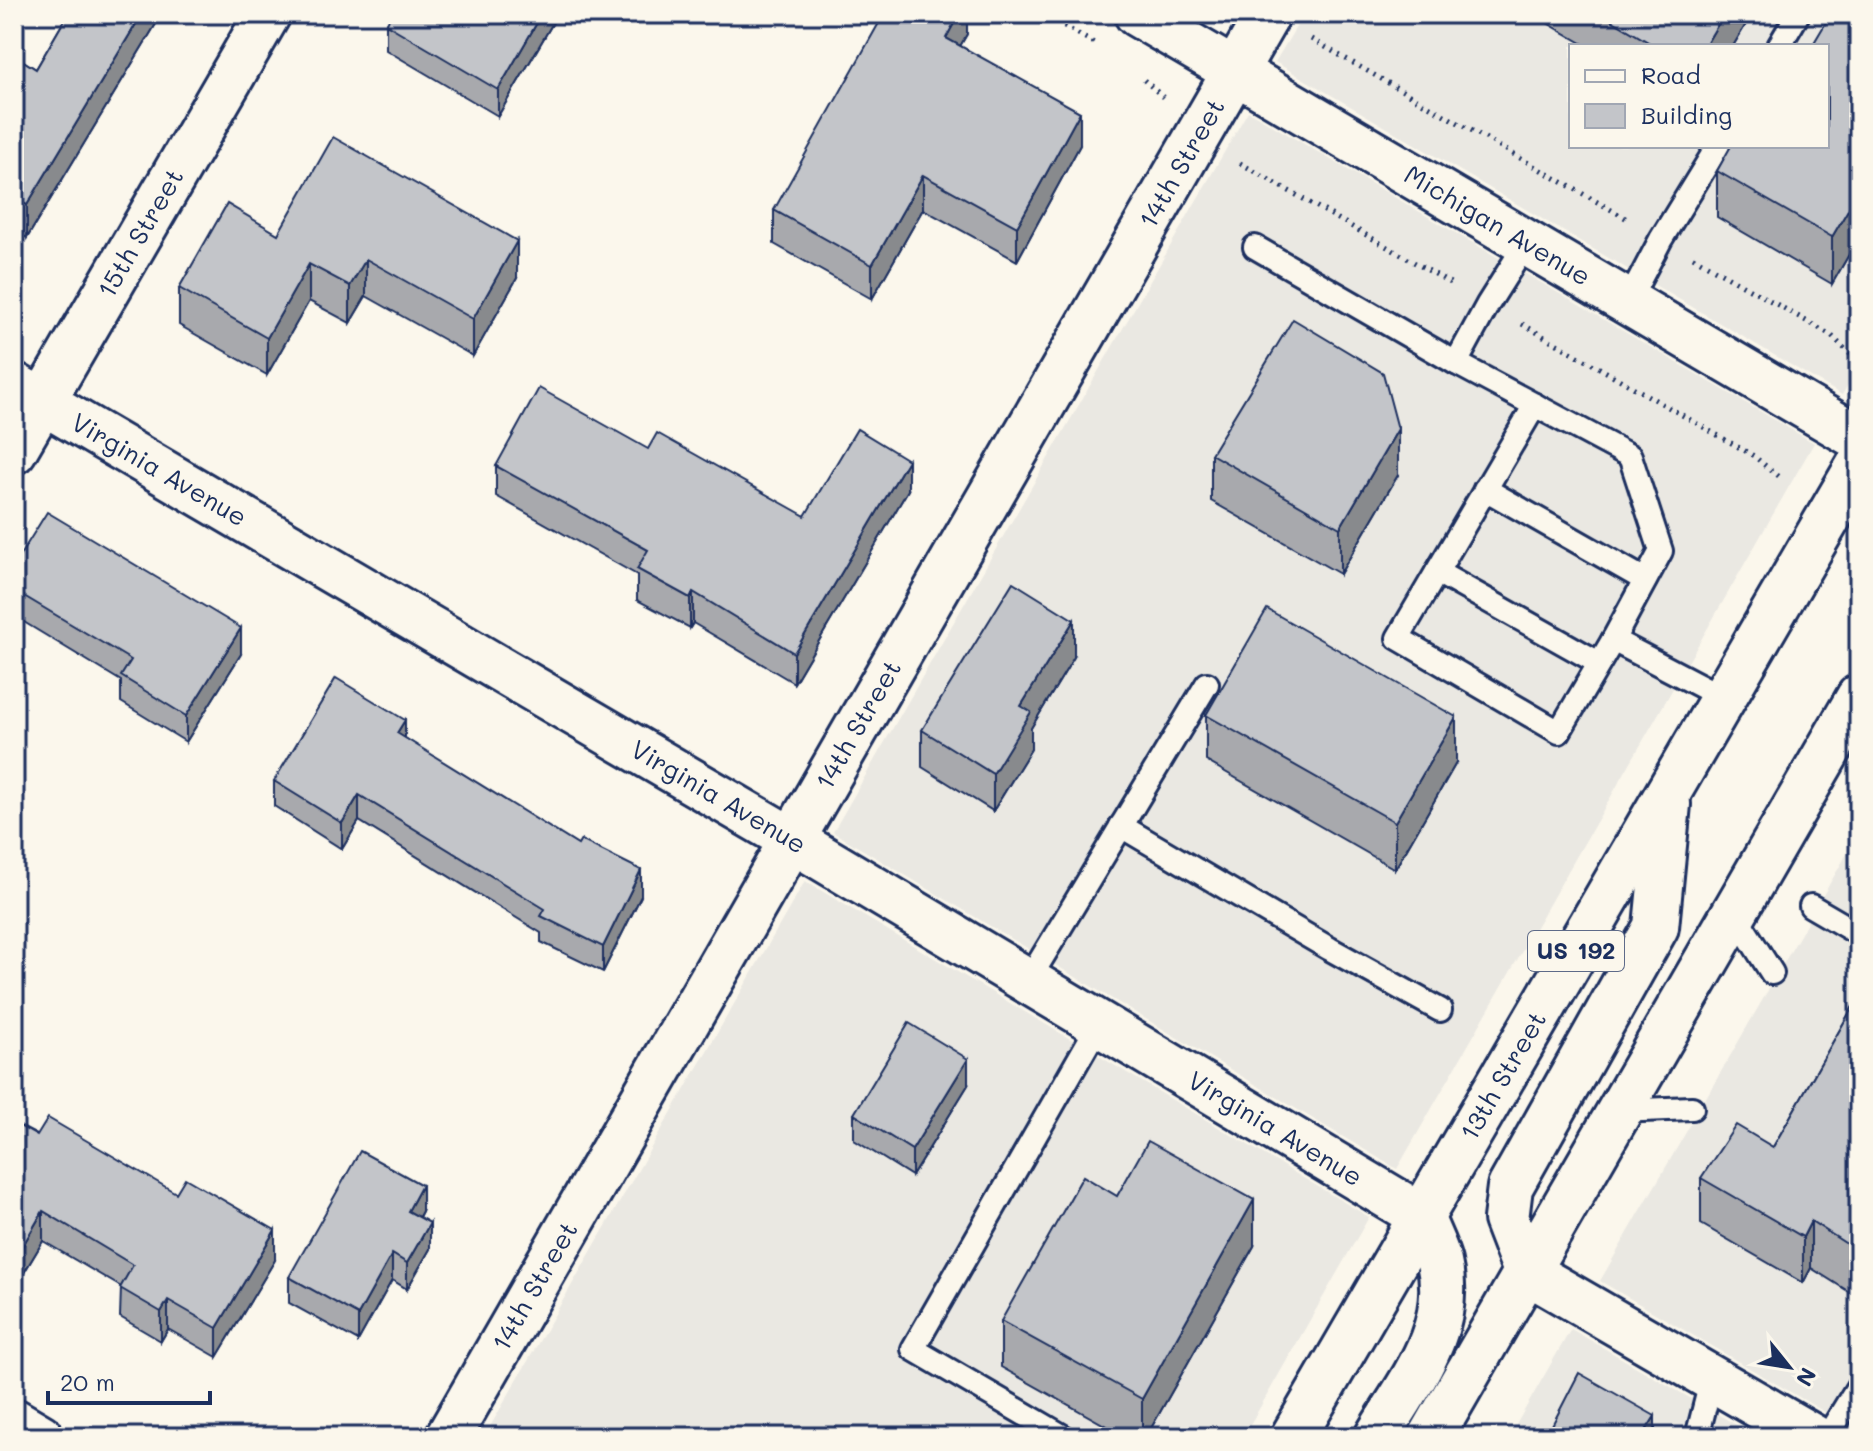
<svg xmlns="http://www.w3.org/2000/svg" width="1873" height="1451" font-family="Mali,sans-serif">
<rect width="100%" height="100%" fill="#fbf7ec"/>
<filter id="ink" filterUnits="userSpaceOnUse"><feTurbulence type="fractalNoise" baseFrequency=".0125" numOctaves="2"/><feDisplacementMap in="SourceGraphic" scale="16" xChannelSelector="R" yChannelSelector="G"/><feConvolveMatrix kernelMatrix="1 2 1 2 8 2 1 2 1" color-interpolation-filters="sRGB"/></filter>
<g filter="url(#ink)">
<!-- built -->
<g fill="#eae8e2" fill-rule="evenodd">
<path d="M1304,14H1859V365L1842,395L1275,62ZM1571,46H1827V146H1571Z"/>
<path d="M1248,111L1814,443L1397,1169L833,832Z"/>
<path d="M1859,833V1432L1600,1281Z"/>
<path d="M805,881L1369,1217L1243,1437H484Z"/>
<path d="M1571,1329L1757,1437H1509Z"/>
</g>
<g fill="none" stroke-linecap="round" stroke-linejoin="round">
<defs>
<g id="service">
<path d="M1779,46L1798,14"/>
<path d="M1255,247L1456,363L1488,304L1527,242"/>
<path d="M1628,302L1661,239L1718,146"/>
<path d="M1456,363L1630,456L1661,551L1613,640L1724,698"/>
<path d="M1535,405L1398,638L1559,732L1613,640"/>
<path d="M1485,489L1645,580"/>
<path d="M1437,572L1599,663"/>
<path d="M1121,826L1330,949L1440,1010"/>
<path d="M1811,906L1859,934"/>
<path d="M1734,913L1772,973"/>
<path d="M1028,981L1207,684"/>
<path d="M1618,1111L1692,1108"/>
<path d="M1064,1437L913,1349L1099,1024"/>
<path d="M1697,1437L1712,1378"/>
<path d="M1827,1437L1859,1385"/>
</g>
<g id="minor">
<path id="s1" d="M14,385L792,840L1421,1216"/>
<path id="s2" d="M14,451L268,14"/>
<path d="M1526,1271L1813,1437"/>
<path d="M14,1421L41,1437"/>
<path id="s3" d="M448,1437L1268,14"/>
</g>
<g id="tertiary">
<path id="s4" d="M1137,14L1859,438"/>
</g>
<g id="trunk">
<path d="M1526,1271L1506,1219L1510,1187L1656,927L1668,804"/>
<path id="s5" d="M1293,1437L1859,465"/>
<path d="M1377,1437C1409,1383 1455,1329 1439,1262C1435,1246 1426,1231 1421,1216"/>
<path d="M1431,1437L1859,697"/>
</g>
</defs>
<!-- service casing -->
<use href="#service" stroke="#1b2f5e" stroke-width="28"/>
<!-- minor casing -->
<use href="#minor" stroke="#1b2f5e" stroke-width="50"/>
<!-- tertiary casing -->
<use href="#tertiary" stroke="#1b2f5e" stroke-width="50"/>
<!-- trunk casing -->
<use href="#trunk" stroke="#1b2f5e" stroke-width="50"/>
<!-- path -->
<g stroke="#1b2f5e" stroke-width="5" stroke-dasharray="2 6" stroke-linecap="butt">
<path d="M1043,14L1094,43"/>
<path d="M1311,39L1629,220"/>
<path d="M1144,80L1163,97"/>
<path d="M1240,163L1454,285"/>
<path d="M1693,257L1831,335L1857,361"/>
<path d="M1522,324L1754,456L1781,479"/>
</g>
<!-- service -->
<use href="#service" stroke="#fbf7ec" stroke-width="22"/>
<!-- minor -->
<use href="#minor" stroke="#fbf7ec" stroke-width="44"/>
<!-- tertiary -->
<use href="#tertiary" stroke="#fbf7ec" stroke-width="44"/>
<!-- trunk -->
<use href="#trunk" stroke="#fbf7ec" stroke-width="44"/>
</g>
<!-- wall -->
<g fill="#a8a9ad" stroke="#1b2f5e" stroke-width="2">
<path d="M68,14H162L27,238L14,230V55L36,69Z"/>
<path d="M558,14L498,116L386,50V24Z"/>
<path d="M967,14V34L960,46L1080,145L1017,261L923,209L872,299L774,244V210Z"/>
<path d="M1532,14H1752L1733,46H1587Z"/>
<path d="M1859,14V237L1832,284L1717,217V171L1827,146Z"/>
<path d="M278,234L517,278L473,356L366,296L350,323L309,301L267,375L179,325V288Z"/>
<path d="M648,449L805,516L908,490L794,683L693,623L690,628L637,600V575L496,496V466Z"/>
<path d="M1211,454L1398,475L1340,574L1211,501Z"/>
<path d="M14,565L241,654L186,742L121,702V681L14,616Z"/>
<path d="M1074,657L1031,728V749L993,811L922,767V730Z"/>
<path d="M1206,715L1456,763L1395,869L1206,761Z"/>
<path d="M405,738L641,896L603,972L541,942V933L359,821L342,849L274,806V781Z"/>
<path d="M1859,996V1298L1811,1268L1803,1283L1701,1224V1178L1773,1147Z"/>
<path d="M968,1085L912,1176L854,1140V1114Z"/>
<path d="M14,1123L275,1260L217,1357L168,1329L161,1341L120,1317L121,1287L43,1241L22,1276L14,1271Z"/>
<path d="M422,1211L419,1217L430,1249L407,1289L392,1280L358,1341L289,1303V1277Z"/>
<path d="M1254,1246L1146,1437H1126L1001,1367V1321Z"/>
</g>
<!-- shaded-wall -->
<g fill="#888a8d" stroke="#1b2f5e" stroke-width="2">
<path d="M142,14H162L27,238V205Z"/>
<path d="M542,14H558L498,116V90Z"/>
<path d="M959,14H967V34L946,71V38Z"/>
<path d="M1724,14H1752L1733,46H1705Z"/>
<path d="M1080,112V145L1017,261V227Z"/>
<path d="M1859,137V183L1850,152Z"/>
<path d="M923,175V209L872,299V265Z"/>
<path d="M1859,191V237L1832,284V237Z"/>
<path d="M517,241V278L473,356V319Z"/>
<path d="M366,259V296L350,323V286Z"/>
<path d="M309,264V301L267,375V338Z"/>
<path d="M1398,429V475L1340,574V528Z"/>
<path d="M908,460V490L794,683V653Z"/>
<path d="M693,592V623L690,628V598Z"/>
<path d="M1074,620V657L1031,728V749L993,811V774L1021,706Z"/>
<path d="M241,628V654L186,742V716Z"/>
<path d="M1456,717V763L1395,869V822Z"/>
<path d="M405,720V746L397,733Z"/>
<path d="M359,795V821L342,849V823Z"/>
<path d="M641,870V896L603,972V947Z"/>
<path d="M968,1059V1085L912,1176V1150Z"/>
<path d="M422,1185V1211L408,1237V1211Z"/>
<path d="M1254,1200V1246L1146,1437H1142V1399Z"/>
<path d="M43,1211V1241L22,1276V1247Z"/>
<path d="M1811,1221V1268L1803,1283V1237Z"/>
<path d="M430,1223V1249L407,1289V1263Z"/>
<path d="M275,1230V1260L217,1357V1328Z"/>
<path d="M392,1254V1280L358,1341V1315Z"/>
<path d="M168,1300V1329L161,1341V1312Z"/>
<path d="M1655,1416V1437H1642Z"/>
</g>
<!-- building -->
<g fill="#c3c5c9" stroke="#1b2f5e" stroke-width="2">
<path d="M68,14H142L27,205L14,197V55L36,69Z"/>
<path d="M392,14H542L498,90L386,24Z"/>
<path d="M884,14H959L946,38L1080,112L1017,227L923,175L872,265L774,210Z"/>
<path d="M1610,14H1724L1705,46H1655L1608,18Z"/>
<path d="M1831,14H1859V137L1850,152L1859,157V191L1832,237L1717,171L1731,146H1827V46H1812Z"/>
<path d="M333,137L517,241L473,319L366,259L350,286L309,264L267,338L179,288L227,204L278,234Z"/>
<path d="M1293,319L1383,373L1398,429L1340,528L1211,454Z"/>
<path d="M539,388L648,449L657,433L805,516L857,429L908,460L794,653L693,592L690,598L637,569L648,550L496,466Z"/>
<path d="M47,512L241,628L186,716L121,676L131,660L14,590V565Z"/>
<path d="M1013,582L1074,620L1021,706L1031,712L993,774L922,730Z"/>
<path d="M1267,609L1456,717L1395,822L1206,715Z"/>
<path d="M336,678L405,720L397,733L578,845L581,840L641,870L603,947L541,916L545,909L359,795L342,823L274,781Z"/>
<path d="M1859,996V1252L1811,1221L1803,1237L1701,1178L1736,1125L1773,1147Z"/>
<path d="M909,1023L968,1059L912,1150L854,1114Z"/>
<path d="M48,1118L176,1193L185,1178L275,1230L217,1328L168,1300L161,1312L120,1288L133,1265L43,1211L22,1247L14,1242V1123L37,1136Z"/>
<path d="M1148,1141L1254,1200L1142,1399L1001,1321L1083,1176L1117,1196Z"/>
<path d="M360,1151L422,1185L408,1211L430,1223L407,1263L392,1254L358,1315L289,1277Z"/>
<path d="M1579,1373L1655,1416L1642,1437H1546Z"/>
</g>
</g>
<g text-anchor="middle" stroke-width="6" stroke-linejoin="round" paint-order="stroke">
<!-- shield labels -->
<rect fill="#fbf7ec" stroke="#5e6b89" stroke-width="2" x="1528" y="931" width="96" height="40" rx="6"/>
<g font-size="24" font-weight="bold" fill="#1b2f5e">
<text x="1576" y="959">US 192</text>
</g>
<!-- street labels -->
<g font-size="26" fill="#1b2f5e" stroke="#fbf7ec">
<text dy="9" stroke="none"><textPath href="#s3" startOffset="1470">14th Street</textPath></text>
<text dy="9" stroke="none"><textPath href="#s4" startOffset="418">Michigan Avenue</textPath></text>
<text dy="9" stroke="none"><textPath href="#s2" startOffset="252">15th Street</textPath></text>
<text dy="9" stroke="none"><textPath href="#s1" startOffset="168">Virginia Avenue</textPath></text>
<text dy="9" stroke="none"><textPath href="#s3" startOffset="822">14th Street</textPath></text>
<text dy="9" stroke="none"><textPath href="#s1" startOffset="816">Virginia Avenue</textPath></text>
<text dy="9" stroke="none"><textPath href="#s5" startOffset="418">13th Street</textPath></text>
<text dy="9" stroke="none"><textPath href="#s1" startOffset="1464">Virginia Avenue</textPath></text>
<text dy="9" stroke="none"><textPath href="#s3" startOffset="174">14th Street</textPath></text>
</g>
</g>
<!-- margin -->
<rect width="1873" height="1451" fill="none" stroke="#fbf7ec" stroke-width="48"/>
<rect x="24" y="24" width="1825" height="1403" fill="none" stroke="#1b2f5e" stroke-width="3" filter="url(#ink)"/>
<!-- legend -->
<rect x="1569" y="44" width="260" height="104" fill="#fbf7ec" stroke="#a1a7b3" stroke-width="2"/>
<rect x="1585" y="70" width="40" height="12" fill="#fbf7ec" stroke="#a1a7b3" stroke-width="2"/>
<text x="1641" y="84" font-size="24" fill="#1b2f5e">Road</text>
<rect x="1585" y="104" width="40" height="24" fill="#c3c5c9" stroke="#a1a7b3" stroke-width="2"/>
<text x="1641" y="124" font-size="24" fill="#1b2f5e">Building</text>
<!-- north arrow -->
<g transform="translate(1789 1367) rotate(120)" stroke="#fbf7ec" stroke-width="6" paint-order="stroke">
<path d="M0-6L14 30L0 20L-14 30Z" fill="#1b2f5e"/>
<text y="-12" font-size="22" font-weight="bold" text-anchor="middle" fill="#1b2f5e">N</text>
</g>
<!-- scale -->
<path d="M48 1391v12h162v-12" fill="none" stroke="#1b2f5e" stroke-width="4"/>
<text x="60" y="1391" font-size="24" fill="#1b2f5e" stroke="#fbf7ec" stroke-width="6" paint-order="stroke">20 m</text>
</svg>
